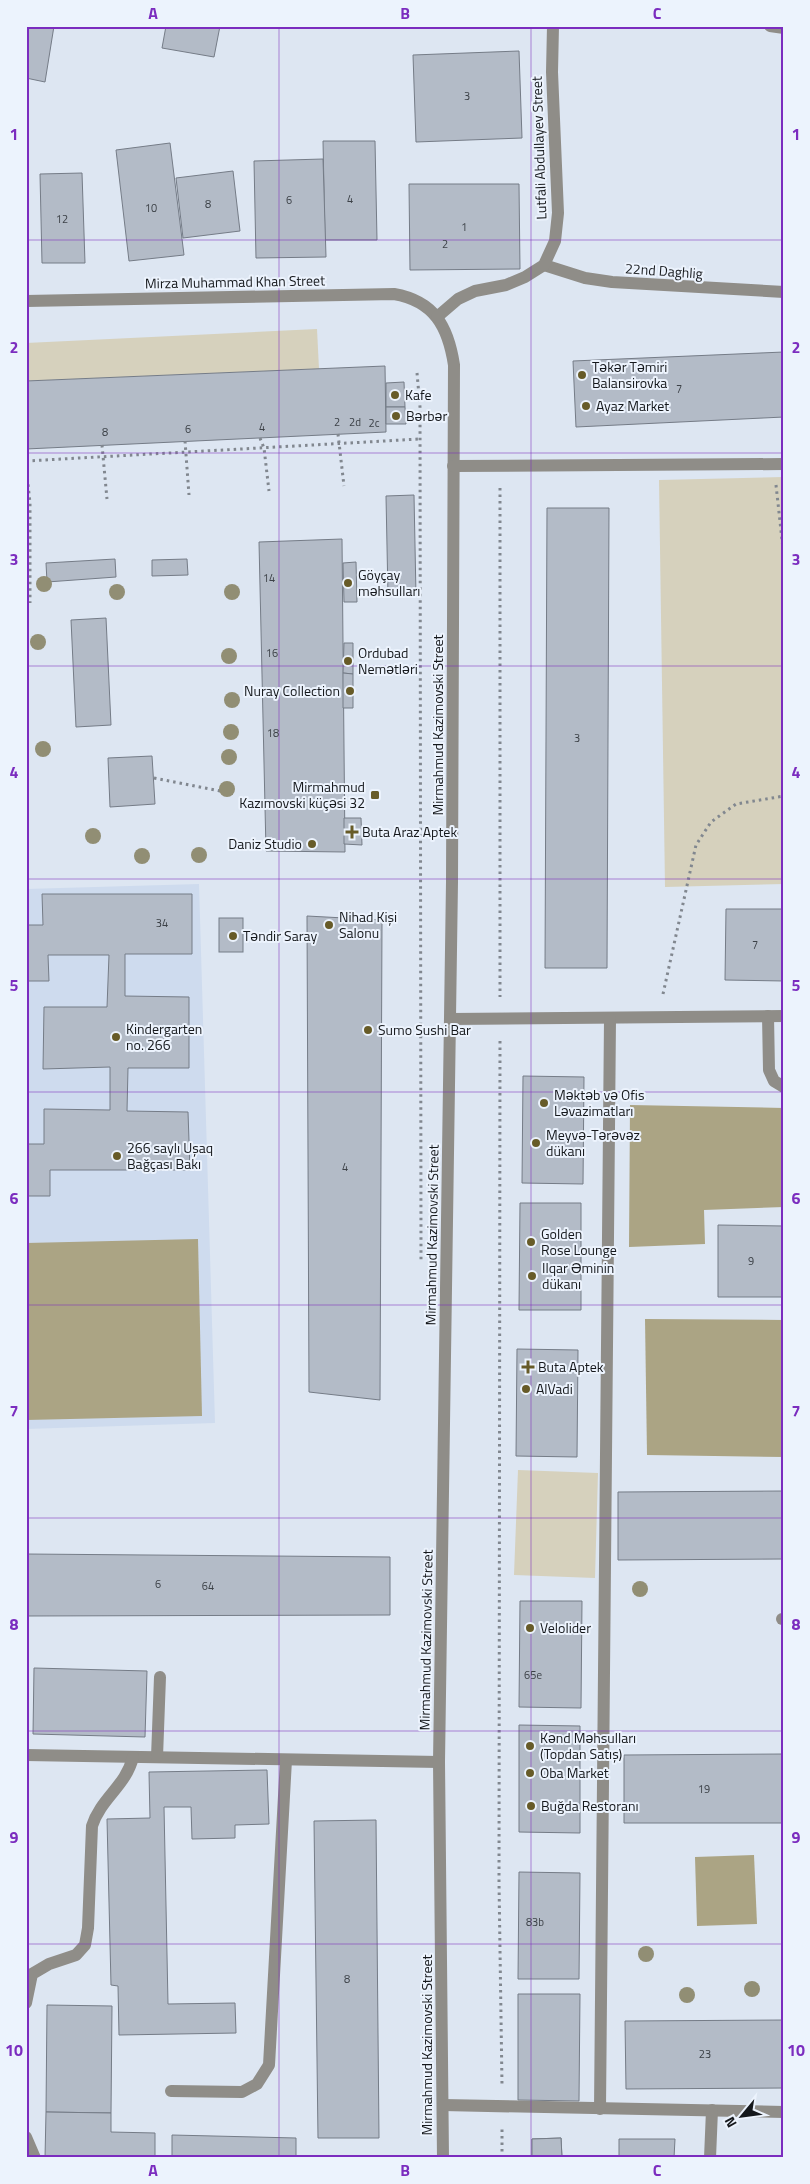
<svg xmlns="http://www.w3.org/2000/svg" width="810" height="2184" font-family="'Titillium Web',sans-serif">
<rect width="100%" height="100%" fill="#dde6f2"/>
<!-- built -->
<path fill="#cedbee" d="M199,884L215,1423L26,1429V889Z"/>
<!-- green -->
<g fill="#d6d1bd">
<path d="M317,329L319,369L26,381V343Z"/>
<path d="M784,477V884L665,887L659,480Z"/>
<path d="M518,1470L598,1473L595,1578L514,1575Z"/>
</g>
<!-- forest -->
<g fill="#aba484">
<path d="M630,1105L784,1108V1207L704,1210L705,1244L629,1247Z"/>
<path d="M198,1239L202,1416L26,1420V1243Z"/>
<path d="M645,1319L784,1320V1457L647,1455Z"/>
<path d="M754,1855L757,1924L697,1926L695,1857Z"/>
</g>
<!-- building -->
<g fill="#b3bbc7" stroke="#757c87">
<path d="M26,26H54L45,82L26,78Z"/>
<path d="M166,26H220L214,57L162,48Z"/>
<path d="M519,51L522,138L416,142L413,55Z"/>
<path d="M323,141H375L377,240H325Z"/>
<path d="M170,143L184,255L129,261L116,150Z"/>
<path d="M323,159L326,257L256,258L254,161Z"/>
<path d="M233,171L240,231L183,238L176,178Z"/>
<path d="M82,173L85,263H42L40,174Z"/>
<path d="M409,184H519L520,269L410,270Z"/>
<path d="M784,352V417L576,427L573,361Z"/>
<path d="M385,366L386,432L26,449V381Z"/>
<path d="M404,382L405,407H386V383Z"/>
<path d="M386,407H405L406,424H386Z"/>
<path d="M414,495L416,596H388L386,496Z"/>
<path d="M547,508H609L607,968H545Z"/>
<path d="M342,539L345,852L266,851L259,542Z"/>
<path d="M115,559L116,577L47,582L46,563Z"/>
<path d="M187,559L188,575L152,576V560Z"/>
<path d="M356,562L357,602H344L343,563Z"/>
<path d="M106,618L111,725L76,727L71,620Z"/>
<path d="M344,643H353V674L343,673Z"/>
<path d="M343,673L353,674V708H343Z"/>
<path d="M152,756L155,804L110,807L108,758Z"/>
<path d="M344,818H361L362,845L344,844Z"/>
<path d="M42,894H192V954H125V996L189,997V1068H128L127,1111L188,1112L190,1170H50V1196H26V1144H44V1109L110,1110V1067L43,1069L44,1007H107L109,955H48L49,981H26V925H43Z"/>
<path d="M726,909H784V981L725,980Z"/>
<path d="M307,916L382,920L380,1400L309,1392Z"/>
<rect x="219" y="918" width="24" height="34"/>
<path d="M523,1076L584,1077L583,1184L522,1183Z"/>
<path d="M520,1203H581V1310H519Z"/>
<path d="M718,1225L784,1226V1297H718Z"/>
<path d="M517,1349L578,1350L577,1457L516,1456Z"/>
<path d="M784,1491V1559L618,1560V1492Z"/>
<path d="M26,1554L390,1557V1615L26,1616Z"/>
<path d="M520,1601H582L581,1708L519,1707Z"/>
<path d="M34,1668L147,1671L145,1737L33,1734Z"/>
<path d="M519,1725L580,1726V1833L519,1832Z"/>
<path d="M784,1754V1823H624V1755Z"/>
<path d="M267,1770L269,1824L235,1825V1838L192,1839L191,1807H164L168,2004L235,2003L236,2033L119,2035L118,1986L111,1985L107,1819L150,1818L149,1772Z"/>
<path d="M376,1820L379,2138H318L314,1821Z"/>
<path d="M519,1872L580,1873L579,1979H518Z"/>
<path d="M518,1994H580L579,2101L518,2100Z"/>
<path d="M47,2005L112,2006L111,2113L46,2112Z"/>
<path d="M784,2020V2088L626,2089L625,2021Z"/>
<path d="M46,2112L111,2113V2132L155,2133V2158H45Z"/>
<path d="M172,2135L296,2138V2158H172Z"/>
<path d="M561,2138L562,2158H532V2139Z"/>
<path d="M561,2138L562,2158H532V2139Z"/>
<path d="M619,2139H675L674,2158H619Z"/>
</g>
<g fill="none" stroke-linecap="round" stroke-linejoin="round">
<!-- path -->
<g stroke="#81878f" stroke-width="3" stroke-dasharray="2.5 4" stroke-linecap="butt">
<path d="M417,373L420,407L421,1260"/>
<path d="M338,434L344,486"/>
<path d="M260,438L264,448L269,491"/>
<path d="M185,441L189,495"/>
<path d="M102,445L107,499"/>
<path d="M26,461L420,439"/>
<path d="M26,465L30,503V603"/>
<path d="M776,485L784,558"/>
<path d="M500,488V997"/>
<path d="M154,778L235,794"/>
<path d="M663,994L696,845L711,822L736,804L784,796"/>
<path d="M500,1041L499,1882L502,2085"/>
<path d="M502,2158V2128"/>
</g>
<!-- minor -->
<g stroke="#8f8d88" stroke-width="12">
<path d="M770,26L784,28"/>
<path d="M544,265L585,278L612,282L784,292"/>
<path d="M26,301L394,294C434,301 448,326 454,365L452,882L439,1762L443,2158"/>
<path d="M437,317L458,299L475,291L506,285L525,277L544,265L555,241L558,213L552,72L553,26"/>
<path d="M453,466L784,464"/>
<path d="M768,1016L769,1070L774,1081L784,1087"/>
<path d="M451,1019L784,1016"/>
<path d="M782,1619H784"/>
<path d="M26,1755L439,1762"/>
<path d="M157,1757L160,1677"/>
<path d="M26,2003L32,1974L49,1964L76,1955L85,1945L88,1928L92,1826C101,1798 126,1786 133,1757"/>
<path d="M171,2091L242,2092L257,2084L269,2065L286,1760"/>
<path d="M443,2105L784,2112"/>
<path d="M600,2109L610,1019"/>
<path d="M26,2137L35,2158"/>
<path d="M710,2158L712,2110"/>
</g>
</g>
<!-- trees -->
<g fill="#918e74">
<circle cx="44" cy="584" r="8"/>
<circle cx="117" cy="592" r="8"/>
<circle cx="232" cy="592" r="8"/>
<circle cx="38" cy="642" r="8"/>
<circle cx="229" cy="656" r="8"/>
<circle cx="232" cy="700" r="8"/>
<circle cx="231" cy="732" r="8"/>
<circle cx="43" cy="749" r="8"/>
<circle cx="229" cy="757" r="8"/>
<circle cx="227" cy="789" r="8"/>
<circle cx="93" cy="836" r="8"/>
<circle cx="199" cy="855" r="8"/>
<circle cx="142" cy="856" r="8"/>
<circle cx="640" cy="1589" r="8"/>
<circle cx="646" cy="1954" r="8"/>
<circle cx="752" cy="1989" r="8"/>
<circle cx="687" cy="1995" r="8"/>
</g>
<!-- grid -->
<path fill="none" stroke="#7b2cbf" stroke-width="1" stroke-opacity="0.55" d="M279,26V2158M531,26V2158M26,240H784M26,453H784M26,666H784M26,879H784M26,1092H784M26,1305H784M26,1518H784M26,1731H784M26,1944H784"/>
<!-- markers -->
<g fill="#675b28" stroke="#ecf3fd" stroke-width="2">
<circle cx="582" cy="375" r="5"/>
<circle cx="395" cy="395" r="5"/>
<circle cx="586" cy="406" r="5"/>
<circle cx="396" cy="416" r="5"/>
<circle cx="348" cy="583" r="5"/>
<circle cx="348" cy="661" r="5"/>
<circle cx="350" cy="691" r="5"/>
<rect x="370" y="790" width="10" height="10" rx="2.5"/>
<path d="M349.5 824.5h5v5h5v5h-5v5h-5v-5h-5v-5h5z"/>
<circle cx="312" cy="844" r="5"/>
<circle cx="329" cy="925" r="5"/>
<circle cx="233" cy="936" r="5"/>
<circle cx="368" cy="1030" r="5"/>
<circle cx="116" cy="1037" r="5"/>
<circle cx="544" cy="1103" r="5"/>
<circle cx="536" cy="1143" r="5"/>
<circle cx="117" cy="1156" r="5"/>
<circle cx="531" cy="1242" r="5"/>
<circle cx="532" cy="1276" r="5"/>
<path d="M525.5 1359.5h5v5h5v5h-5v5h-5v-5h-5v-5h5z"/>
<circle cx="526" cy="1389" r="5"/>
<circle cx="530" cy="1628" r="5"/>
<circle cx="530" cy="1746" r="5"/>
<circle cx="530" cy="1773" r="5"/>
<circle cx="531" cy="1806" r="5"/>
</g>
<g text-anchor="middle" stroke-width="4" stroke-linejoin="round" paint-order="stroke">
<!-- number labels -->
<g font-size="11" fill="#3c4147">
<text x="467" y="100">3</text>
<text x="350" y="203">4</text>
<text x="289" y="204">6</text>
<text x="208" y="208">8</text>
<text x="151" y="212">10</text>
<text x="62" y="223">12</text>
<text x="464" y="231">1</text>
<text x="445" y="248">2</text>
<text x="679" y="393">7</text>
<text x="337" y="426">2</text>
<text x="355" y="426">2d</text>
<text x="374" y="427">2c</text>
<text x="262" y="431">4</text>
<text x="188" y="433">6</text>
<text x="105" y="436">8</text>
<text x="269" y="582">14</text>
<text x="272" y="657">16</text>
<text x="273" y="737">18</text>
<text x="577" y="742">3</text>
<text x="162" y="927">34</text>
<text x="755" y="949">7</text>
<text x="345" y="1171">4</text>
<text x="751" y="1265">9</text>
<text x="158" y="1588">6</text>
<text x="208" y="1590">64</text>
<text x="533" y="1679">65e</text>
<text x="704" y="1793">19</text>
<text x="535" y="1926">83b</text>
<text x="347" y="1983">8</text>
<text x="705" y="2058">23</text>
</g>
<!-- street labels -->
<g font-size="14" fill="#15181c" stroke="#ecf3fd">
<text transform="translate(539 148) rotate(-92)" y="5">Lutfali Abdullayev Street</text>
<text transform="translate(664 271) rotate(4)" y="5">22nd Daghlig</text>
<text transform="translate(235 282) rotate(-1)" y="5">Mirza Muhammad Khan Street</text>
<text transform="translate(438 725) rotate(-90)" y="5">Mirmahmud Kazimovski Street</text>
<text transform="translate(432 1235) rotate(-89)" y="5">Mirmahmud Kazimovski Street</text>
<text transform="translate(426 1640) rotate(-89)" y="5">Mirmahmud Kazimovski Street</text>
<text transform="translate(427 2045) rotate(-90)" y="5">Mirmahmud Kazimovski Street</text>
</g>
<!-- poi labels -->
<g font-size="14" fill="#15181c" stroke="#ecf3fd" text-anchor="start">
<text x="592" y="372">Təkər Təmiri<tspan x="592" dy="16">Balansirovka</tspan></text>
<text x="405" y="400">Kafe</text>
<text x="596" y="411">Ayaz Market</text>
<text x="406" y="421">Bərbər</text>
<text x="358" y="580">Göyçay<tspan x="358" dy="16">məhsulları</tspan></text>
<text x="358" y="658">Ordubad<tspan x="358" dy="16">Nemətləri</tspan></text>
<text x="340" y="696" text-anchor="end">Nuray Collection</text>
<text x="365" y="792" text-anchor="end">Mirmahmud<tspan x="365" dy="16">Kazımovski küçəsi 32</tspan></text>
<text x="362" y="837">Buta Araz Aptek</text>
<text x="302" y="849" text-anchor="end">Daniz Studio</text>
<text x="339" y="922">Nihad Kişi<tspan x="339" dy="16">Salonu</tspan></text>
<text x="243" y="941">Təndir Saray</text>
<text x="126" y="1034">Kindergarten<tspan x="126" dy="16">no. 266</tspan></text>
<text x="378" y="1035">Sumo Sushi Bar</text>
<text x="554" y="1100">Məktəb və Ofis<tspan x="554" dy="16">Ləvazimatları</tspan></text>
<text x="546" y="1140">Meyvə-Tərəvəz<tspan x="546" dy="16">dükanı</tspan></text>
<text x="127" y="1153">266 saylı Uşaq<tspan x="127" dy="16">Bağçası Bakı</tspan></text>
<text x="541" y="1239">Golden<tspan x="541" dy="16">Rose Lounge</tspan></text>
<text x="542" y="1273">Ilqar Əminin<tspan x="542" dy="16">dükanı</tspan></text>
<text x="538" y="1372">Buta Aptek</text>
<text x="536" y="1394">AlVadi</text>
<text x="540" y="1633">Velolider</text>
<text x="540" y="1743">Kənd Məhsulları<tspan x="540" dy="16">(Topdan Satış)</tspan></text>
<text x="540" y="1778">Oba Market</text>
<text x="541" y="1811">Buğda Restoranı</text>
</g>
</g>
<!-- border -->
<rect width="810" height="2184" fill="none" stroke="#ecf3fd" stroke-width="55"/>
<!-- north arrow -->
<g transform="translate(742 2116) rotate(241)" stroke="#ecf3fd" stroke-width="4" paint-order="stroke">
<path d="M0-4L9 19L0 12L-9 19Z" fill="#15181c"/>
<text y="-8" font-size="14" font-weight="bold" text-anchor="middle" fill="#15181c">N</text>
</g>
<rect x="28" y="28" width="754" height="2128" fill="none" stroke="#7b2cbf" stroke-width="2"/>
<g font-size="16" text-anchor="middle" font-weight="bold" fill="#7b2cbf">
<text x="153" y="19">A</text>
<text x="405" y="19">B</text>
<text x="657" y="19">C</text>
<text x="14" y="140">1</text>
<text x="796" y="140">1</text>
<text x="14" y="353">2</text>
<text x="796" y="353">2</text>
<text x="14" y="565">3</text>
<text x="796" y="565">3</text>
<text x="14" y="778">4</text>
<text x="796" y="778">4</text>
<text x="14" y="991">5</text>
<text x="796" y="991">5</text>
<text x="14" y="1204">6</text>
<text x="796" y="1204">6</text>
<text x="14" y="1417">7</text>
<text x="796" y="1417">7</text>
<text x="14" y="1630">8</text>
<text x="796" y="1630">8</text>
<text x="14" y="1843">9</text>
<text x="796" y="1843">9</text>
<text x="14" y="2056">10</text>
<text x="796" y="2056">10</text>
<text x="153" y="2176">A</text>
<text x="405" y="2176">B</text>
<text x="657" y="2176">C</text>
</g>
</svg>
